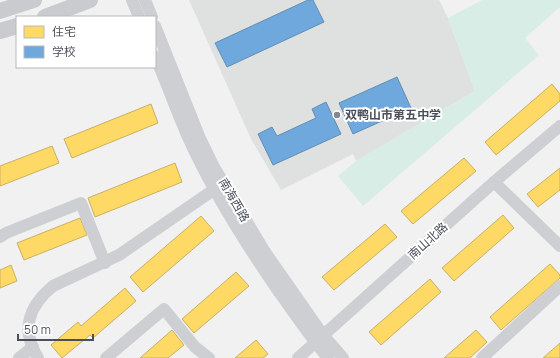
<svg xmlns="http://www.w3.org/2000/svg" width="560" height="358" font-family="Manrope,'Noto Sans SC',sans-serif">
<rect width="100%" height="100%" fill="#f1f1f1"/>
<!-- education -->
<path fill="#dfe0e0" d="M189,0H439L448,18L475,91L356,161L353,154L281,190L251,139Z"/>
<!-- green -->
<path fill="#d8ede6" d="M482,0H560V7L525,38L539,55L363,206L338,176L356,161L475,91L448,18Z"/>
<!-- homes -->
<g fill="#ffd966" stroke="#c9b063">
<path d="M552,84L560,94V101L496,155L485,142Z"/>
<path d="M151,104L158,123L72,158L64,139Z"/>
<path d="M52,146L59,163L0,186V166Z"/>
<path d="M464,158L476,171L413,224L401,211Z"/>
<path d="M175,163L182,182L95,217L88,198Z"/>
<path d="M560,168V190L538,207L527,194Z"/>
<path d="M503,215L514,228L454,281L442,268Z"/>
<path d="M201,216L214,231L143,292L130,277Z"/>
<path d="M80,218L87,235L24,260L17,243Z"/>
<path d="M385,224L397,237L334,290L322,277Z"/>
<path d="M550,264L560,275V278L501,330L490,317Z"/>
<path d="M11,265L17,281L0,288V270Z"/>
<path d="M236,272L249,286L194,333L182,319Z"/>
<path d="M430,279L441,292L381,345L369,332Z"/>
<path d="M125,288L136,301L93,338L90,335L62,358L51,345L78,322L81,326Z"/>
<path d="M172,330L184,345L168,358H140Z"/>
<path d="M476,330L487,342L470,358H444Z"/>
<path d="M256,340L268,354L263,358H235Z"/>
<path d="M560,343V358H543Z"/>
</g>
<!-- schools -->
<g fill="#6fa8dc" stroke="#648db5">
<path d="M308,0H313L324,22L227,67L215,43Z"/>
<path d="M397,77L411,108L353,134L339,103Z"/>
<path d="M326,102L341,134L273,165L258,134L272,127L277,136L316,118L312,109Z"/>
</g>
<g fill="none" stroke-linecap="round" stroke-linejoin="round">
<!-- minor -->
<g stroke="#cdcfd2" stroke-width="12">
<path d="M132,0L139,17"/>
<path d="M145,0L152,17"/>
<path d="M155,26L199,136L214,167L265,252L323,335L343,358"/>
<path d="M155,56C166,82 176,109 187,135C211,189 245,243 279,292C295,314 310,337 328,358"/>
<path d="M494,182L560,246"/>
<path d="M0,237L6,233L81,203L105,263"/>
<path d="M19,358L33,347"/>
<path d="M38,358C20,329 29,306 53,286L119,255L215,189"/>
<path d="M106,358L164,309L195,347L209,358"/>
<path d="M298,358L494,182L560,126"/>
<path d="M482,358L560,286"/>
</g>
<!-- major -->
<g stroke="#cacbce" stroke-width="16">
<path d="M0,11L34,0"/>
<path d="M45,17L90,0"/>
<path d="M0,31L17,26"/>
</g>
</g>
<!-- markers -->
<circle fill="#848890" stroke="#fff" stroke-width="1.5" cx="337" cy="115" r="4"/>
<g text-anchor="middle" stroke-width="4" stroke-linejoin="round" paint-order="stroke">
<!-- poi labels -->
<g font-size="12" font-weight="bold" fill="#4a4f5b" stroke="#fff" text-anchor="start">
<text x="345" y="119">双鸭山市第五中学</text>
</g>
<!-- street labels -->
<g font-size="12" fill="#4a4f5b" stroke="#fff">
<text transform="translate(234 200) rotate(60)" y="4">南海西路</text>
<text transform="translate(428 241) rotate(-42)" y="4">南山北路</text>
</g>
</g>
<!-- legend -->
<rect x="16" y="16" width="140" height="52" fill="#ffffff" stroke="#b7b9bd"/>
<rect x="24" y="26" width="20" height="12" fill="#ffd966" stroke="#b7b9bd"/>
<text x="52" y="36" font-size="12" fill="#4a4f5b">住宅</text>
<rect x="24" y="46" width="20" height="12" fill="#6fa8dc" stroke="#b7b9bd"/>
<text x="52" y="56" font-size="12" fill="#4a4f5b">学校</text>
<!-- scale -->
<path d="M18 334v6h75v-6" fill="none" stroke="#4a4f5b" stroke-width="2"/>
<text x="24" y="334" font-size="12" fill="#4a4f5b" stroke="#ffffff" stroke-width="3" paint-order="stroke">50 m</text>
</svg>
